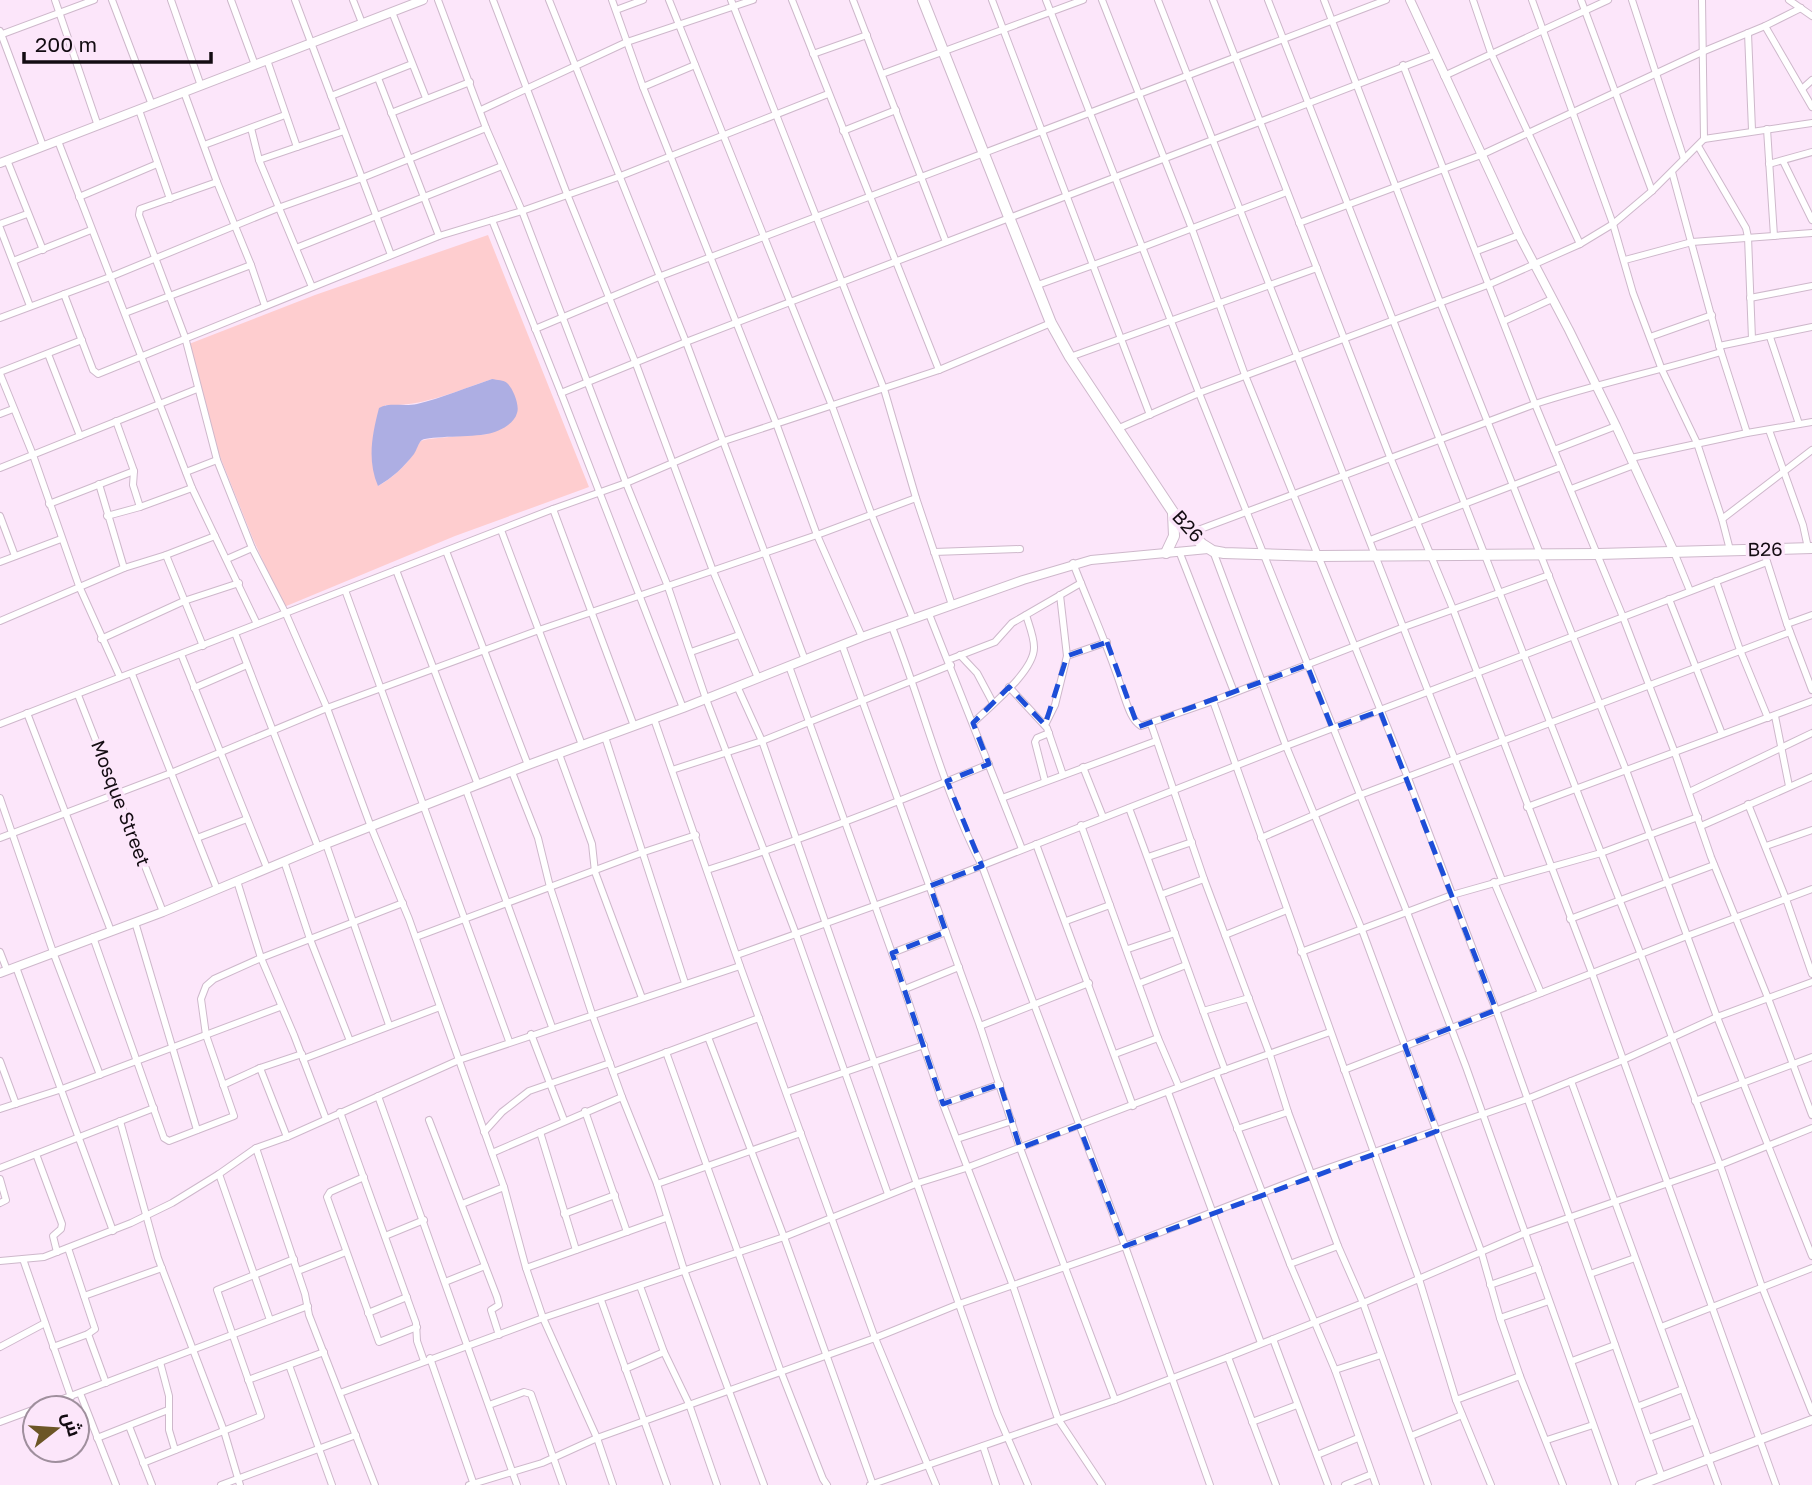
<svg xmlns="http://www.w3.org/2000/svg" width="1812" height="1485" font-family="'Golos Text',Cairo,sans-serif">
<rect width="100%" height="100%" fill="#fce6fa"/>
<!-- green -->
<path fill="#fecdcf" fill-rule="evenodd" d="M488,235L589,487L455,536L284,607L253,539L215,444L189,344L315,295ZM492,379L488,434C478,435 424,438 421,441C417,445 415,452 412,456C403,468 392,478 378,486L385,405C422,407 457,391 492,379Z"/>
<!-- water -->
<path fill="#adaee3" d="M492,379C497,380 504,380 507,383C513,388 520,406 517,413C514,425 497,432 487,434C474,437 429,436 422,440C418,443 417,450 414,454C404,467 392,478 378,486C367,460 372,435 379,408C390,402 404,407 417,404C442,398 468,387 492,379Z"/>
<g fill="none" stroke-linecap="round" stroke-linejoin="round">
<defs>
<g id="street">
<path d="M55,0L98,126"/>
<path d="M112,0L152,105"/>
<path d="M171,0L201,86"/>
<path d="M231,0L255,65"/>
<path d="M295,0L391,255"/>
<path d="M353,0L362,23"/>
<path d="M438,0L486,128L522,211L626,483L667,584L706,699L796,934L888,1194"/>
<path d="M493,0L567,194L636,364L713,571L758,678"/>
<path d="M549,0L686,342L805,660"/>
<path d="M612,0L643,87L776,423L817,535L862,637"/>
<path d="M669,0L832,406L871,513L913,619"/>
<path d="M731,0L884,389L916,498L952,605"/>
<path d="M792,0L939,370"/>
<path d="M853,0L946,242"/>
<path d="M992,0L1150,415"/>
<path d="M1046,0L1199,393L1407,912L1466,1067L1615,1485"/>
<path d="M1102,0L1192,229L1245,375L1408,778L1496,1010L1662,1477"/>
<path d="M1158,0L1502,880"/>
<path d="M1213,0L1390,457L1453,609L1592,973L1776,1485"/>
<path d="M1268,0L1641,955L1720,1165L1762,1287L1812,1412"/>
<path d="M1324,0L1440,302L1626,770L1717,1017L1812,1256"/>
<path d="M1473,0L1491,53L1580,244"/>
<path d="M1532,0L1613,224L1633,293L1662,370L1697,443L1722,519L1730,550"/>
<path d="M1581,0L1652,191"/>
<path d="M1632,0L1684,159"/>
<path d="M1702,0L1704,139"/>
<path d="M1789,0L1812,16"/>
<path d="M616,10L643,0"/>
<path d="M392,12L426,98"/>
<path d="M1765,26L1812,107"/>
<path d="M0,31L43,146"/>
<path d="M1748,33L1752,130"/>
<path d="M0,35L94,0"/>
<path d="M813,54L867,35"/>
<path d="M267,60L297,147"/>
<path d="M1403,65L1535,404L1623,617L1675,753L1711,857L1768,998L1812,1115"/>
<path d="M882,74L1083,0"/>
<path d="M1444,76L1608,0"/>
<path d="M378,78L439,236"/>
<path d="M643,87L695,65"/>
<path d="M1802,89L1812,80"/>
<path d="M184,92L217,182L251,265L265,306"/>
<path d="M331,96L412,64"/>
<path d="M139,110L170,199"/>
<path d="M481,110L627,42L753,0"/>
<path d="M391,113L470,82"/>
<path d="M251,128L259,160L312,287"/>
<path d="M1767,129L1774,236"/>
<path d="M843,131L896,110"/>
<path d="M58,141L192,488L257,624"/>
<path d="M204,145L285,115"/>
<path d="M1698,146L1746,228L1748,237L1752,339"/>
<path d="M7,160L43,250"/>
<path d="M259,160L344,131"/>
<path d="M1783,161L1812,220"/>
<path d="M1769,164L1812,152"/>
<path d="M1672,172L1721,352L1747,433"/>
<path d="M217,182L140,209L139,215L185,337L217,460L252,548L286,614L327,708L371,827L409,919L504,1187L526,1268L543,1318L597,1438L613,1485"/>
<path d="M79,197L157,164"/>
<path d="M492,220L561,393"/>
<path d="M1299,223L1481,155L1702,52L1765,26L1801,8"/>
<path d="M0,224L27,214"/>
<path d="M0,228L30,306"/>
<path d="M296,248L502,166"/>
<path d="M1477,251L1519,235"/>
<path d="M1625,260L1692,242L1812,233"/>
<path d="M13,261L91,230"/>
<path d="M1035,286L1143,247L1287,192"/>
<path d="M64,294L93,370L98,374L439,236L522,211L618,177L828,94"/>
<path d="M1750,298L1812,286"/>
<path d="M125,313L251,265"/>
<path d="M0,318L110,277L278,208L362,178L486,128"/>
<path d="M1504,321L1552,299"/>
<path d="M535,329L661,276L1386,0"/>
<path d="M1650,337L1712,315"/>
<path d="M1770,337L1799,424"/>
<path d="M1719,346L1812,327"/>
<path d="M48,354L80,436"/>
<path d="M1070,357L1317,268"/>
<path d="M0,372L82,340"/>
<path d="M0,374L33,455L79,586L120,677"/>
<path d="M0,414L13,409"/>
<path d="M116,421L134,471L133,485L140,507"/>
<path d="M1117,429L1199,393L1490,284L1580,244L1613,224L1652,191L1704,139L1812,123"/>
<path d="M1769,430L1803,525L1808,548"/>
<path d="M1554,450L1616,426"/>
<path d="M1631,458L1747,433L1812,422"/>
<path d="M0,468L197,389"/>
<path d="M186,472L217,460"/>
<path d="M99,484L124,568"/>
<path d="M1571,489L1634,465"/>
<path d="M49,504L134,471"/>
<path d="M553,509L634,726"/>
<path d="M0,516L15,556"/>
<path d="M107,516L140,507L192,488"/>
<path d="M1722,519L1812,450"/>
<path d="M501,530L582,745"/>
<path d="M1190,533L1535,404C1596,384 1659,371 1721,352"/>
<path d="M1370,540L1561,467"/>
<path d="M1763,549L1787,624L1812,690"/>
<path d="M446,551L528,765"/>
<path d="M1179,551L1234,692"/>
<path d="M1213,551L1286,746L1362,930L1481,1251L1500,1318L1520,1376L1563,1485"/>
<path d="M934,552L1020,549"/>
<path d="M1674,552L1690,591"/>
<path d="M166,555L203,646"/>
<path d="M227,559L252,548"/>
<path d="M0,562L61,539"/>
<path d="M1073,563C1090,607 1109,648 1123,693C1127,704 1131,720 1141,726L1213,701L1404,627L1549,575"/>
<path d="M396,570L478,785"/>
<path d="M1716,581L1740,650L1768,718"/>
<path d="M345,590L509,1041"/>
<path d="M1669,599L1722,734"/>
<path d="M929,614L1022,849"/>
<path d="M0,621L124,568L166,555L215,536"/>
<path d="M1787,624L1812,615"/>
<path d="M892,627C923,706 943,790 982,866L1125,1246L1210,1485"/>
<path d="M235,633L318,847"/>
<path d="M101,639L184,601L239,583"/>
<path d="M842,645L980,1026L1020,1148L1115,1400"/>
<path d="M691,652L739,635"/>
<path d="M181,654L267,868"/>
<path d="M960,655L977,673L993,703"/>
<path d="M1067,656L1107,642"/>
<path d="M948,660L995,642L1012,623L1081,583"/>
<path d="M789,666L892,953L943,1104L1013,1286L1058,1419L1102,1485"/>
<path d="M132,674L217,889"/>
<path d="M737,686L762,741L997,1413L1028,1485"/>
<path d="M1009,687L1047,728L1063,775"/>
<path d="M194,688L247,665"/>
<path d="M78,695L163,912"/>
<path d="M1213,701L1419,1279L1456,1400L1491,1485"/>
<path d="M683,708L561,393L686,342L1434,55"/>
<path d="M27,713L111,931"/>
<path d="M1775,716L1789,786"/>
<path d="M654,719L740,966L875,1338L936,1485"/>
<path d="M973,723C989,707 1035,671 1034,647C1034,637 1029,625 1026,615"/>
<path d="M0,724L553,509L626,483L724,441L939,370L1051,323"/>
<path d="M1151,724L1204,879L1270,1055L1288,1112L1338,1246L1363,1303L1428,1485"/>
<path d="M1045,725L1055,705L1067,656L1060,595"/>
<path d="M605,737L685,983"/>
<path d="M559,754L592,844L595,872L642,998"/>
<path d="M1083,767L1103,817"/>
<path d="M672,770L762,741L951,665"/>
<path d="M512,772L538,838L550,887L592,1014L622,1097L657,1184L684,1270L764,1485"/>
<path d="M1045,781L1035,742L1037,738L1049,733"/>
<path d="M466,790L552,1027"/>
<path d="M1689,792L1812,733"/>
<path d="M0,798L53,952L100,1075"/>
<path d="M1002,798L1156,741"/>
<path d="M1748,804L1786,899L1812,974"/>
<path d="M1527,807L1812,701"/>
<path d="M1129,808C1162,895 1192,983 1225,1070"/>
<path d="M1081,825L1158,1038L1179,1087"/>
<path d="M1701,826L1812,777"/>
<path d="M0,838L171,773L327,708L539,630L817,535L916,498"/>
<path d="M197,838L247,819"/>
<path d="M1261,838L1360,795L1790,632"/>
<path d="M326,844L389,1025"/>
<path d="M1036,844L1133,1106"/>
<path d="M1766,846L1812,830"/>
<path d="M1148,857L1192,842"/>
<path d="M284,861L310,939L350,1041"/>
<path d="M707,870C803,840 896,803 989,764"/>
<path d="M237,881L261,958L294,1035L326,1119"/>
<path d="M1494,882L1541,993"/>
<path d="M1163,894L1204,879"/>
<path d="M1570,919L1714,865"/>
<path d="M1066,921L1110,905"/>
<path d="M135,922L197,1130"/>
<path d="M1225,935L1287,910"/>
<path d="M93,937L164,1138L169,1141L234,1116L206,1035L201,999L206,986L214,979L261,958L403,903"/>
<path d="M416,937L641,853L696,835"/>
<path d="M1128,949L1175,933"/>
<path d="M0,952L7,970"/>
<path d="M1301,952L1452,895L1601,853L1698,817"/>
<path d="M892,953L946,932"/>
<path d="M737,955L930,886L1286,746L1767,562"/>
<path d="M16,967L113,1231"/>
<path d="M1140,983L1186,965"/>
<path d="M905,989L959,967"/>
<path d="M1203,1011L1249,998"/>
<path d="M980,1026L1089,983"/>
<path d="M531,1034L564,1120"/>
<path d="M708,1037L784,1237L873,1485"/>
<path d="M666,1052L781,1372L823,1479L827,1485"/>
<path d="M1115,1054L1158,1038"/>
<path d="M303,1059L440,1007"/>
<path d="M0,1061L16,1104"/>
<path d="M260,1068L287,1137"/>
<path d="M1344,1070L1687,936L1812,889"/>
<path d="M613,1072L759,1018"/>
<path d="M1216,1073L1290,1264L1335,1370L1376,1485"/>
<path d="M1571,1081L1718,1485"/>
<path d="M223,1085L260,1068L302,1054"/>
<path d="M787,1092L924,1045"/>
<path d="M1168,1092L1261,1343"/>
<path d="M378,1096L517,1485"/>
<path d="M1695,1101L1812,1057"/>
<path d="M943,1104L1000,1084"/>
<path d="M0,1109L62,1089L280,1007"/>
<path d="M585,1111L627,1232"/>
<path d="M340,1112L416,1323L417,1341L424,1361"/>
<path d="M429,1120L497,1297L499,1305L491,1310L499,1335"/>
<path d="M120,1121L158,1258L224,1431L240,1485"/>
<path d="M1237,1129L1288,1112"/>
<path d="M484,1132L502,1112L529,1091L610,1063"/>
<path d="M540,1132L576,1250"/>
<path d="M957,1139L1012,1121"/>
<path d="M256,1148L305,1294L309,1315L375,1485"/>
<path d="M492,1153L622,1097"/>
<path d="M36,1154L62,1224L61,1229L53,1236L57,1252"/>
<path d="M0,1168L154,1108"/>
<path d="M219,1174L270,1320"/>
<path d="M364,1177L330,1192L327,1197L379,1342L417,1327"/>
<path d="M0,1179L6,1200L0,1203"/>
<path d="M657,1184L801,1133"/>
<path d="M462,1204L504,1187"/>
<path d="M564,1214L615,1195"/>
<path d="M385,1236L424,1220"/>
<path d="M23,1259L71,1397"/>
<path d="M0,1261L44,1257L131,1223L172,1203L219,1174L256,1148L287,1137L459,1060L740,966"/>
<path d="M1290,1264L1338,1246"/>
<path d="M526,1268L666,1218"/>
<path d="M298,1271L346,1252"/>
<path d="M1590,1274L1635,1258"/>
<path d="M445,1282L485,1266"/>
<path d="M1490,1285L1538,1268"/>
<path d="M640,1286L664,1352L689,1404L717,1485"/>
<path d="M84,1296L162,1268"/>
<path d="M601,1300L667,1485"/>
<path d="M368,1313L407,1297"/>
<path d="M1500,1318L1549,1301"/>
<path d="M1661,1327L1812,1268"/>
<path d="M88,1334L106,1383"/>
<path d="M1273,1339L1328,1485"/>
<path d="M0,1347L45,1323"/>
<path d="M53,1347L88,1334L95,1329L68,1248"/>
<path d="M1228,1357L1276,1485"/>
<path d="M430,1358L474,1485"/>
<path d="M1572,1361L1615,1345"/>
<path d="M160,1362L169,1396V1430L175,1450"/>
<path d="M289,1365L332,1485"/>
<path d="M625,1369L664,1352"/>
<path d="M1335,1370L1381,1355"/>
<path d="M248,1380L324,1352"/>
<path d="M80,1393L116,1485"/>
<path d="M340,1393L543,1318L784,1237L918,1183L966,1168L1216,1073L1330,1032"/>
<path d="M1456,1400L1520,1376"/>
<path d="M489,1405L524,1392L531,1394L563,1485"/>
<path d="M1639,1406L1683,1389"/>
<path d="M39,1408L308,1306"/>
<path d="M0,1422L35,1409"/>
<path d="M1252,1422L1297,1405"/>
<path d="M129,1426L152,1485"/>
<path d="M1411,1436L1462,1415"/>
<path d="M97,1438L168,1410"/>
<path d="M1649,1438L1695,1421"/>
<path d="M1547,1440L1593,1425"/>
<path d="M983,1446L996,1485"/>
<path d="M1317,1455L1358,1438"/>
<path d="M143,1463L261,1416L217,1290L294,1259"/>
<path d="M221,1485L356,1435"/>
<path d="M469,1485L542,1463L597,1438L875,1338L959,1304L1125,1246L1311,1174L1527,1099L1623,1060L1717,1017L1812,982"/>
<path d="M870,1485L1115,1400L1228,1357L1363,1303L1525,1233L1720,1165L1812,1128"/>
<path d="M1345,1485L1372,1474"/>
</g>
<g id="secondary">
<path d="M1410,0L1519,235L1569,330L1616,426L1674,552"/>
<path d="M0,163L423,0"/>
<path d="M0,973L163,912L326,844L528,765L683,708L862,637L1023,580L1091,560L1208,549"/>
<path d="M1640,1485L1812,1420"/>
</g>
<g id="highway">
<path d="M923,0L1051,323L1070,357L1173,512L1190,533L1202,544L1213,551L1224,553L1319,556L1598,554L1812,548"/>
<path d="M1166,553L1174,536L1173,513"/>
</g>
</defs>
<!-- street casing -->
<use href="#street" stroke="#ceb8cb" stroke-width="8"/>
<!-- secondary casing -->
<use href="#secondary" stroke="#ceb8cb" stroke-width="10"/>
<!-- highway casing -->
<use href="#highway" stroke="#ceb8cb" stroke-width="12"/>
<!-- street -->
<use href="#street" stroke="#fff" stroke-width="6"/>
<!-- secondary -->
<use href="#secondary" stroke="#fff" stroke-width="8"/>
<!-- highway -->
<use href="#highway" stroke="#fff" stroke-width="10"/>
</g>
<!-- marked area -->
<path fill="none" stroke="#1d4ed8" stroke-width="5" stroke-dasharray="14 9" stroke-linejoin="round" d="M1107,642L1138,727L1307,665L1332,728L1380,711L1496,1010L1405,1046L1437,1131L1125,1246L1079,1126L1020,1148L1000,1084L943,1104L892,953L946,932L930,886L982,866L947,781L989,764L973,723L1009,687L1045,725L1067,656Z"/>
<g text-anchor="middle" stroke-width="7" stroke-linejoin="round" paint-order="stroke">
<!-- street labels -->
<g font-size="19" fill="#130c12" stroke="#fce6fa">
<text transform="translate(1188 526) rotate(48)" y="7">B26</text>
<text transform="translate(1765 549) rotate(-1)" y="7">B26</text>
<text transform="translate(121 803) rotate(69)" y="7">Mosque Street</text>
</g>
</g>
<!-- north arrow -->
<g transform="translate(56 1429) rotate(73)"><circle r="33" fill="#fce6fa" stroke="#9f8f9d" stroke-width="2"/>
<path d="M0-5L12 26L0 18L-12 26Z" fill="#6c5626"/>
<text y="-10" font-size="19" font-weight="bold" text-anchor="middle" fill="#130c12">ش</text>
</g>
<!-- scale -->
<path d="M24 52v10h187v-10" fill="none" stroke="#130c12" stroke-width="3.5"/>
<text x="35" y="52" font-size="21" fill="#130c12" stroke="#fce6fa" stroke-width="5" paint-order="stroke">200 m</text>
</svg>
